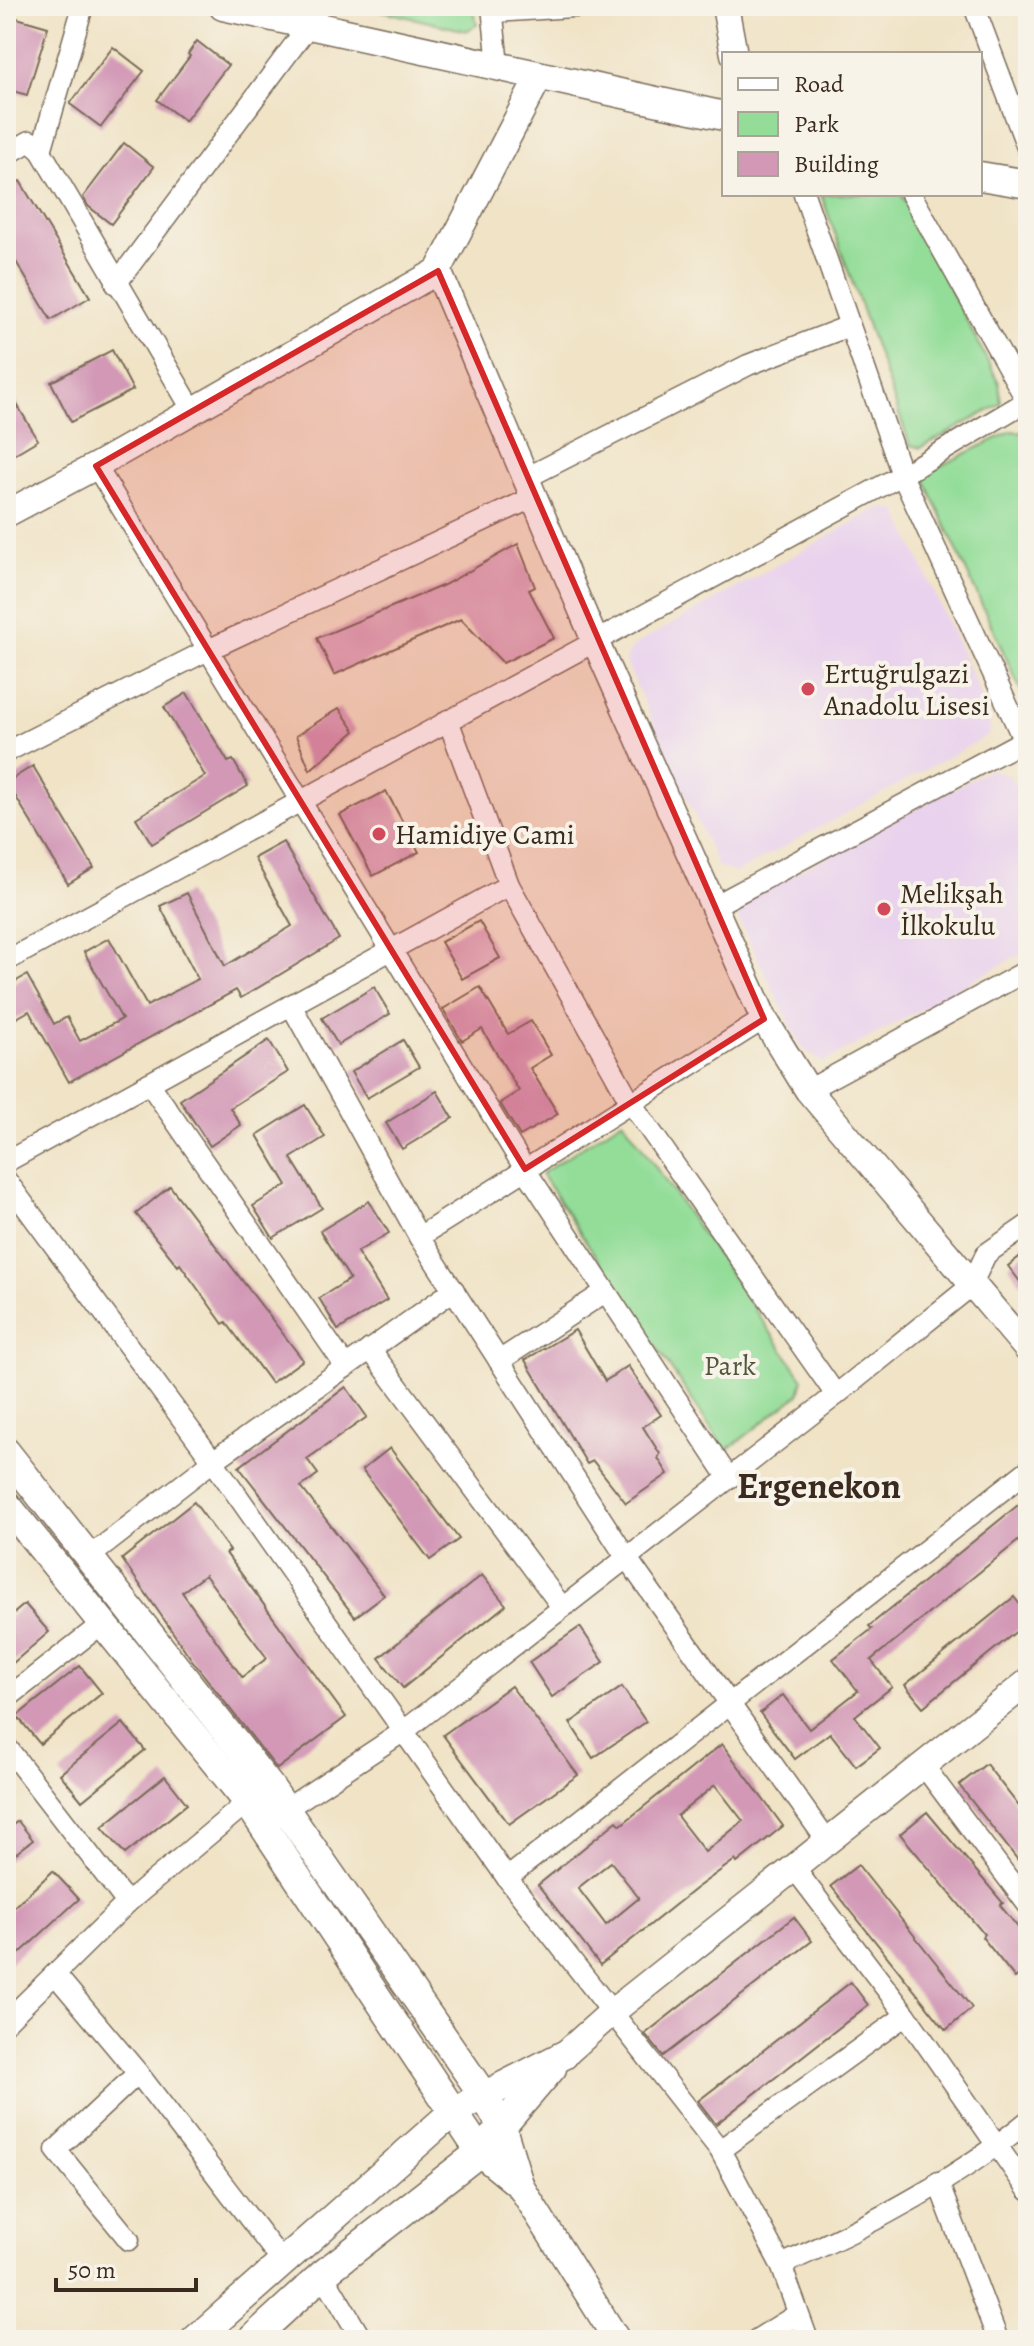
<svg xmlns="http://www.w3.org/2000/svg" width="1034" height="2346" font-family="Alegreya,serif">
<rect width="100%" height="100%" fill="#f7f3e8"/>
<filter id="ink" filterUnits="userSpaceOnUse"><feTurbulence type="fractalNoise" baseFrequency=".0125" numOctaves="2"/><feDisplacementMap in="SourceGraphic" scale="16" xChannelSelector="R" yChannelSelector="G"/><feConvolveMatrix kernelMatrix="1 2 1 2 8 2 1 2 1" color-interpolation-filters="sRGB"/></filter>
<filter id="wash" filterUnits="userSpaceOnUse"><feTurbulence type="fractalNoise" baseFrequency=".006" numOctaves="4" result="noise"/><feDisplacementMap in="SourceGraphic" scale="32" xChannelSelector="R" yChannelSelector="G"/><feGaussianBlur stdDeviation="1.8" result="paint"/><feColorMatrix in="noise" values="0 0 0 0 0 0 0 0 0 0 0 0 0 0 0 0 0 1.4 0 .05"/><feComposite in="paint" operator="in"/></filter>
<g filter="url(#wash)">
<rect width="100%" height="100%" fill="#f0e3c6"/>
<!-- built -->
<g fill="#e9d2ed">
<path d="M880,507L897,510L991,718L989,735L736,873L718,867L625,660L633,646Z"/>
<path d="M990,769L1010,776L1028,811V950L823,1063L801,1047L738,918L744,900Z"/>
</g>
<!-- green -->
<g fill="#93dd98" stroke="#67845b" stroke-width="2">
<path d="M362,6H473L477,25L466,31Z"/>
<path d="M821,194H901L999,383L1001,404L921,448L910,445Z"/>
<path d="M1012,431L1024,433L1028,442V706L925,480L930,471Z"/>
<path d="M623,1120L803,1379L799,1394L726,1451L541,1174Z"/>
</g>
<g id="blocks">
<!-- building -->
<g fill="#d298b6" fill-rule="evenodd">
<path d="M10,16L48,27L27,95L6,89V30Z"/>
<path d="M197,41L228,65L185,121L157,100L190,56L188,54Z"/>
<path d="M113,47L144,71L101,127L70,104Z"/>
<path d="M124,143L154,167L111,224L88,206L83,197Z"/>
<path d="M20,181L90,297L51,320L6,245V189Z"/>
<path d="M112,350L133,390L71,422L51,382Z"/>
<path d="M6,386L38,440L6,459Z"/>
<path d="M518,544L535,587L529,590L554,638L503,663L461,619L334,675L317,638L444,585Z"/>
<path d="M187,693L228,762L233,760L248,786L152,844L136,818L205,776L164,707Z"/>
<path d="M339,708L355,731L310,770L296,736Z"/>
<path d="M33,766L94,868L68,884L7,782Z"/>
<path d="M386,791L419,852L373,876L340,815Z"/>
<path d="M283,842L339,939L241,998L236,990L69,1082L29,1011L6,1024V987L27,975L54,1024L67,1017L80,1041L122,1019L84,952L109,938L147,1006L198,979L160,906L187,893L225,966L292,926L254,858Z"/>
<path d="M479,921L500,958L462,979L441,942Z"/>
<path d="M374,987L390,1014L338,1045L322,1018Z"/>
<path d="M480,987L508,1034L531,1021L551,1055L530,1068L558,1114L520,1136L500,1103L519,1091L482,1029L462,1041L443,1009Z"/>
<path d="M269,1040L288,1072L230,1108L241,1125L210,1146L180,1100Z"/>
<path d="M403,1040L419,1067L367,1098L351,1072Z"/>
<path d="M437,1091L453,1118L402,1149L386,1123Z"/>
<path d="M305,1105L325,1137L291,1158L322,1208L273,1238L253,1206L287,1185L257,1135Z"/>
<path d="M170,1186L303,1360L271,1383L226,1322L223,1324L180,1264L178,1266L136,1214Z"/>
<path d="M369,1201L389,1233L357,1252L387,1300L338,1330L319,1298L350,1279L320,1231Z"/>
<path d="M1028,1250V1292L1008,1266Z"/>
<path d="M575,1330L605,1381L628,1366L661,1415L643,1427L660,1454L658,1458L668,1474L626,1503L593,1461L587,1464L525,1360Z"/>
<path d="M346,1387L367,1417L307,1459L318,1474L301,1487L384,1595L355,1617L239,1467Z"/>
<path d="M390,1448L459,1539L430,1560L362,1470Z"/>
<path d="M1028,1497V1533L871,1660L892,1687L855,1716L880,1748L856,1766L830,1733L795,1759L760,1713L783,1695L809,1729L858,1691L833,1659L872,1629L869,1626Z"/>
<path d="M194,1502L230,1551L226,1553L346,1717L277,1769L192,1660L122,1559ZM205,1575L267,1658L242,1677L182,1592Z"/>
<path d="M482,1575L506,1605L403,1688L379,1658Z"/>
<path d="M1014,1597L1028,1615V1622L923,1707L905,1685Z"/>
<path d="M25,1604L49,1632L6,1669V1620Z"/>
<path d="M580,1627L604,1662L552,1697L529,1662Z"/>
<path d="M80,1666L102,1693L40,1744L17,1716Z"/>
<path d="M511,1686L578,1775L509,1824L443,1735Z"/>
<path d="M622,1687L646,1722L593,1758L570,1723Z"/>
<path d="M123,1723L145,1750L82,1801L60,1774Z"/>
<path d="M722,1744L783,1826L737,1863L735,1860L695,1889L600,1965L538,1885L617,1821L621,1825ZM715,1785L743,1821L705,1852L677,1816ZM611,1862L639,1898L606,1925L578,1888Z"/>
<path d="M986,1764L1028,1818V1873L959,1785Z"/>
<path d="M165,1776L187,1804L125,1854L102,1827Z"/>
<path d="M927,1812L1003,1903L1000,1905L1028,1940V1967L1015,1978L982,1937L984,1934L900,1834Z"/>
<path d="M18,1821L33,1840L6,1861V1830Z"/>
<path d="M858,1865L972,2008L946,2030L831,1886Z"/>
<path d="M53,1871L79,1899L6,1966V1914Z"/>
<path d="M794,1917L812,1941L663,2056L645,2034Z"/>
<path d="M851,1982L868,2005L716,2124L698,2101Z"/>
</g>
</g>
</g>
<g filter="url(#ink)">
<use href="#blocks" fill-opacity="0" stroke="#7a6b59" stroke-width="2"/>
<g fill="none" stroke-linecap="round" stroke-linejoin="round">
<defs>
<g id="minor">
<path d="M492,6L498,66"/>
<path d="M974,6L1028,150"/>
<path d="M493,12L588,6"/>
<path d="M41,151L83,6"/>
<path d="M6,155L30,141L41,151L193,411"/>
<path d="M804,194L902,475L1028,750"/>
<path d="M911,194L1028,403"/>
<path d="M116,284L309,25"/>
<path d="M96,466L525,1169L728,1477"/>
<path d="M526,478L748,365L849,326"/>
<path d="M448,720L509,885L631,1103L836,1395"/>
<path d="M6,752L208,650L534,497"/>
<path d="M714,906L1028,738"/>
<path d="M6,961L902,475L1027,401"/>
<path d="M291,1005L419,1237L626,1557L827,1841"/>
<path d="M149,1083L346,1367"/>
<path d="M808,1090L1028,970"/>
<path d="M6,1162L509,885"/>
<path d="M6,1180L213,1461L507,1878L720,2150L781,2265L808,2340"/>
<path d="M419,1237L764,1019"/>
<path d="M370,1349L562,1607"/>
<path d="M499,1361L605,1292"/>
<path d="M89,1557L213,1461L454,1290"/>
<path d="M6,1699L103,1623"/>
<path d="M6,1746L127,1903"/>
<path d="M923,1765L1028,1905"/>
<path d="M277,1815L404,1731L836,1395L971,1286L986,1254L1028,1225"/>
<path d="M794,1868L906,2015L1028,2190"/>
<path d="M507,1878L1028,1470"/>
<path d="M55,1974L138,2073L281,2260"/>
<path d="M6,2022L127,1903L256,1795"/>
<path d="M720,2150L906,2015"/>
<path d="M938,2182L998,2340"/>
<path d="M129,2240L56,2150L138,2073"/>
<path d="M781,2265C867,2227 955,2181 1028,2121"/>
<path d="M323,2274L362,2340"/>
<path d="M756,2340L798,2314"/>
</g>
<g id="tertiary">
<path d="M725,6L734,54"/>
<path d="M438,271L595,641L764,1019L808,1090L1028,1350"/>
<path d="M6,514L96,466L438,271L540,75"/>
<path d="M564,2055L611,2013L1028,1682"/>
<path d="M519,2184L617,2340"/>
</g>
<g id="secondary">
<path d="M223,6L724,116"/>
<path d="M980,176L1028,184"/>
<path d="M6,1452L270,1787L484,2096L501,2125L519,2184"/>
<path d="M6,1504L246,1800L480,2152L519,2184"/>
<path d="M195,2340L454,2111L564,2055"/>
<path d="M251,2340L323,2274L480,2152L552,2068"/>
</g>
</defs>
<!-- minor casing -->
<use href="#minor" stroke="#7a6b59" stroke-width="23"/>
<!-- tertiary casing -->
<use href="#tertiary" stroke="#7a6b59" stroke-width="29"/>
<!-- secondary casing -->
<use href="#secondary" stroke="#7a6b59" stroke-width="31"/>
<!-- minor -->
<use href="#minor" stroke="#fff" stroke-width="20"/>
<!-- tertiary -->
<use href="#tertiary" stroke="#fff" stroke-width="26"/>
<!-- secondary -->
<use href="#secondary" stroke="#fff" stroke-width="28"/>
</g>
</g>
<!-- marked area -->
<path fill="#d62828" fill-opacity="0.2" stroke="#d62828" stroke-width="6" stroke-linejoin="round" d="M438,271L764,1019L525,1169L96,466Z"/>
<!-- markers -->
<g fill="#d1495b" stroke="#f7f3e8" stroke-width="3">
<circle cx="808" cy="689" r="8"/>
<circle cx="379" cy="834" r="8"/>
<circle cx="884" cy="909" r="8"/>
</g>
<g text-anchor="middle" stroke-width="8" stroke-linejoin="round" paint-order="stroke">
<!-- poi labels -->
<g font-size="28" fill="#3b2a1e" stroke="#f7f3e8" text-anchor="start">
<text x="824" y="683">Ertuğrulgazi<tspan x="824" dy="32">Anadolu Lisesi</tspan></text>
<text x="395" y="844">Hamidiye Cami</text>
<text x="900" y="903">Melikşah<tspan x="900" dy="32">İlkokulu</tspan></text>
</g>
<!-- park labels -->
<g font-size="28" fill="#51573c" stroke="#f7f3e8">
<text x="730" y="1375">Park</text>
</g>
<!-- district labels -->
<g font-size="36" font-weight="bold" fill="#3b2a1e" stroke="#f7f3e8">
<text x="819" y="1498">Ergenekon</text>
</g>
</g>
<!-- margin -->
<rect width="1034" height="2346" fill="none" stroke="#f7f3e8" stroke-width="32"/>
<!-- legend -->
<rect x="722" y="52" width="260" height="144" fill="#f7f3e8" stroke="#aca397" stroke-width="2"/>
<rect x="738" y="78" width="40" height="12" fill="#ffffff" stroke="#aca397" stroke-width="2"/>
<text x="794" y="92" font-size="24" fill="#3b2a1e">Road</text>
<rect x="738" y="112" width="40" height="24" fill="#93dd98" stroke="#aca397" stroke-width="2"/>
<text x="794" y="132" font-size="24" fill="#3b2a1e">Park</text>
<rect x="738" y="152" width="40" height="24" fill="#d298b6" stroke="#aca397" stroke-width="2"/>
<text x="794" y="172" font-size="24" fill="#3b2a1e">Building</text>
<!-- scale -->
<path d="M56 2278v12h140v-12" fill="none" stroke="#3b2a1e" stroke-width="4"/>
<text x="68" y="2278" font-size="24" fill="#3b2a1e" stroke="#f7f3e8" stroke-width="6" paint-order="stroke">50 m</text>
</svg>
